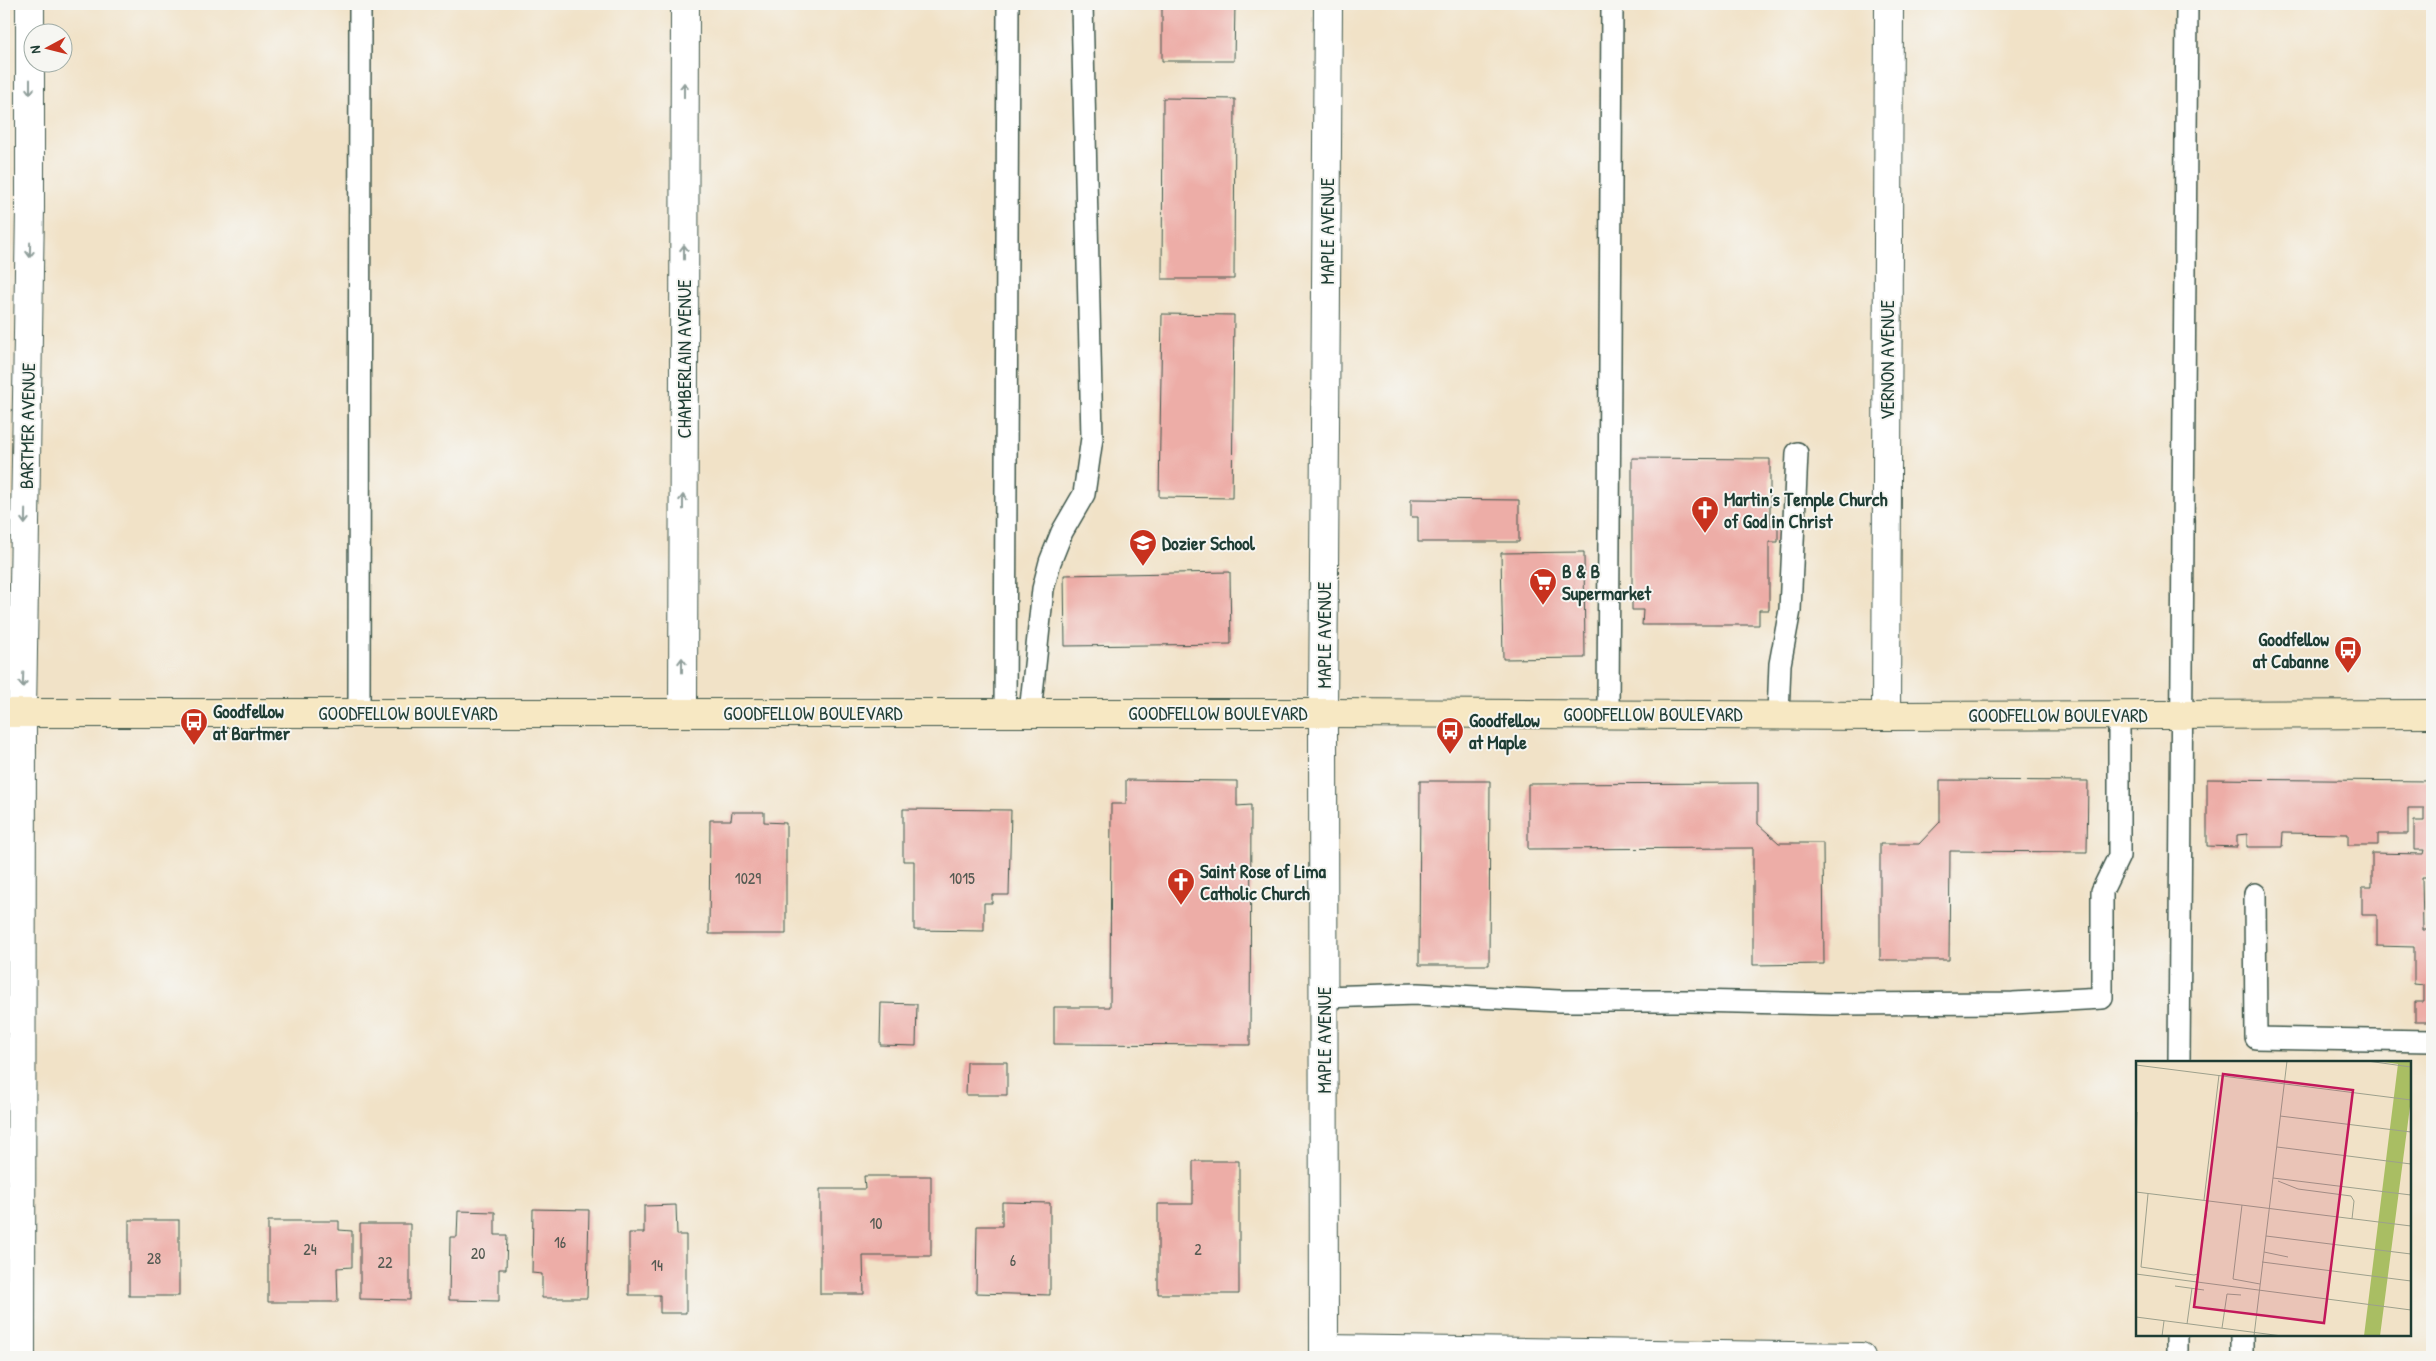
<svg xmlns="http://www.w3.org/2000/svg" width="2436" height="1361" font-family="'Patrick Hand',sans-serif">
<rect width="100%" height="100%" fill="#f6f6f2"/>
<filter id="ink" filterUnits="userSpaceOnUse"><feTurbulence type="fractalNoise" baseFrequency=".02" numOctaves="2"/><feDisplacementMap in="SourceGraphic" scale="10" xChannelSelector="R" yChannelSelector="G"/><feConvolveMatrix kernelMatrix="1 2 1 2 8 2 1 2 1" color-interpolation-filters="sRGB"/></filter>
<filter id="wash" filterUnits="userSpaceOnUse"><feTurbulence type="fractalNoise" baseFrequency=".0096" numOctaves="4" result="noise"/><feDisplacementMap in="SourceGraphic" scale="20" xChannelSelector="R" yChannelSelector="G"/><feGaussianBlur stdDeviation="1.12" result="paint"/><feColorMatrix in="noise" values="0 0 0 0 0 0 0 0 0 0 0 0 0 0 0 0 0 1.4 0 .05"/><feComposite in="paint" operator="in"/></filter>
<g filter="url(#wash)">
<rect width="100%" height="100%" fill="#f1e2c7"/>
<g id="blocks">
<!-- building -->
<g fill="#edada7">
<path d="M1162,4H1235L1234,61H1162Z"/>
<path d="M1163,98L1235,99L1234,279H1162Z"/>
<path d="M1162,314L1234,315L1232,498L1159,497Z"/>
<path d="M1632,458L1770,459V525H1778V542H1769V610H1759V625H1642L1643,610H1632Z"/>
<path d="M1411,499L1519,500V542H1418V517H1411Z"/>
<path d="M1584,552L1585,658L1503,659L1501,553Z"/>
<path d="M1230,572L1231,644L1065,646L1064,575Z"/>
<path d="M2207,779L2432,781V877H2422L2423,930H2432V1022H2415V1002H2424V985L2414,984V947L2377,946V915H2362V887H2372V853L2423,854L2424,850H2414V821H2424V808H2408V834H2378V845H2348V834L2283,833L2282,847H2247V834L2237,835V847L2207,846Z"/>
<path d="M1126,780L1237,781V806L1251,805L1250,1045L1054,1044V1007H1110L1111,804H1126Z"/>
<path d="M1940,780L2088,781L2087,852L1950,851L1949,960H1880V844H1919L1940,822Z"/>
<path d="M1420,781H1490L1489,965H1419Z"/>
<path d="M1758,783V824L1779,843H1823L1824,964L1753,965V848L1528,849V784Z"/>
<path d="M903,809L1011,810L1009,895H992V903H984V931L914,930V861H903Z"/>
<path d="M732,812H764V822L786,823V934H709L710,820H731Z"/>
<path d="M881,1003L917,1004L916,1046L880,1045Z"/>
<path d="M967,1062H1007V1095H966Z"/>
<path d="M1193,1161H1239V1294H1158V1204H1193Z"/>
<path d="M864,1176H931V1256H863L864,1294H820V1189H865Z"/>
<path d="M1002,1202L1050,1203V1295L976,1293L977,1226H1002Z"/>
<path d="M676,1205L677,1235H686V1313H660V1295H629V1233H644V1206Z"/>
<path d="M533,1209L589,1210L587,1298H542V1274L532,1273Z"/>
<path d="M458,1211L495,1212V1235H507L506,1269H499V1301L449,1300L450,1237H457Z"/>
<rect x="129" y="1220" width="50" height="76"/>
<path d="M268,1221H339V1230L352,1231V1267L337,1268L338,1302H268Z"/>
<path d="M360,1224H410V1300L360,1299Z"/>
</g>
</g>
</g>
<g filter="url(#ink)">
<use href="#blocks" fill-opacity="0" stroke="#3e564a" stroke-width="1"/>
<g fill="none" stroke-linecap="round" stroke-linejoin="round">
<defs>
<g id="lane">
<path d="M359,713L360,4"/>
<path d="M1005,713L1008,4"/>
<path d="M1030,713L1043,589L1050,562L1062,532L1084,494L1092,438L1082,4"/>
<path d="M1608,714L1612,4"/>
<path d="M1778,715L1780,664L1790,610L1797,453"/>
<path d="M2255,894L2256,1038L2432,1041"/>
<path d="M1324,997L1417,994L1559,1001H1689L1833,1004L2013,1003L2102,998V891L2119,856V715"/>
<path d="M2179,1062L2187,4"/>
<path d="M2177,1357V1335"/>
<path d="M2242,1357V1335"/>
</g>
<g id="street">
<path d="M683,713L685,4"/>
<path d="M1886,716L1889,4"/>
<path d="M1324,1349L1861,1357"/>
<path d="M21,1357L22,713L30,208V4"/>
<path d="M1324,1357L1323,713L1328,4"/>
</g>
<path id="secondary" d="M4,713H1323L1886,716L2432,714"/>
</defs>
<!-- lane casing -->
<use href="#lane" stroke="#3e564a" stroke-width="24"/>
<!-- street casing -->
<use href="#street" stroke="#3e564a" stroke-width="30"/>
<!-- secondary casing -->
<use href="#secondary" stroke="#3e564a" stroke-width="30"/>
<!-- lane -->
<use href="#lane" stroke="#fff" stroke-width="21"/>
<!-- street -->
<use href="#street" stroke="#fff" stroke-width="28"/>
<!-- secondary -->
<use href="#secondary" stroke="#f7e8c3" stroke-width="28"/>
</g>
<!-- one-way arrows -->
<defs><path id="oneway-shaft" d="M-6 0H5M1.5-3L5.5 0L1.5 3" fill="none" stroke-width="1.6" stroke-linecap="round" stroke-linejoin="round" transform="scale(1.25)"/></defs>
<g stroke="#8f9e9a">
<use href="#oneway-shaft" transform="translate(30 87) rotate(90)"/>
<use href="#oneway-shaft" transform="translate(684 90) rotate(-90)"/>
<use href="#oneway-shaft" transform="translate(30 250) rotate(91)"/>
<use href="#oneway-shaft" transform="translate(684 252) rotate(-90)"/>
<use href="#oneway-shaft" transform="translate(683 502) rotate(-90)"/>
<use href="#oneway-shaft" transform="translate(25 517) rotate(91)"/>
<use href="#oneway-shaft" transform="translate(682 665) rotate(-90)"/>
<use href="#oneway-shaft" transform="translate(23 680) rotate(92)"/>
</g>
</g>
<!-- icons -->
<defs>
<symbol id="church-pin" viewBox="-11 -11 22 30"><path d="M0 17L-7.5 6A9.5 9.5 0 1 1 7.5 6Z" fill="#c8321e" stroke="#f6f6f2"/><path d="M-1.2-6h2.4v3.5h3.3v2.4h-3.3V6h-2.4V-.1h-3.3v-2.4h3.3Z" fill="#fff"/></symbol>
<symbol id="school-pin" viewBox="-11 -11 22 30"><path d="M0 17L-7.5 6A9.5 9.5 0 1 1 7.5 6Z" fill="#c8321e" stroke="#f6f6f2"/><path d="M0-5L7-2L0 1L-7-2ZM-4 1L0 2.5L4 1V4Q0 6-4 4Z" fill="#fff"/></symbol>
<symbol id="supermarket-pin" viewBox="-11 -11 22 30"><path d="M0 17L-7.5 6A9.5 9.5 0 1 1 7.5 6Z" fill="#c8321e" stroke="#f6f6f2"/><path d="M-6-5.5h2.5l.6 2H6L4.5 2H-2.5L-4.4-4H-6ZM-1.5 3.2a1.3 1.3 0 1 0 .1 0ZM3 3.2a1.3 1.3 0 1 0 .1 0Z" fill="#fff"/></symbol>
<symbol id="bus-pin" viewBox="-11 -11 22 30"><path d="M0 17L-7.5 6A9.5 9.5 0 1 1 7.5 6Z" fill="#c8321e" stroke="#f6f6f2"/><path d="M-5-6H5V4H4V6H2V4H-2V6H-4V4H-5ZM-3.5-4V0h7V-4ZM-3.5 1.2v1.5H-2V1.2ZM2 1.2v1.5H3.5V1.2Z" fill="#fff"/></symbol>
</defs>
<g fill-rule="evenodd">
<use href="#church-pin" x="1689" y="494" width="32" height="43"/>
<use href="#school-pin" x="1127" y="527" width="32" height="43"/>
<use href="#supermarket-pin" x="1527" y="566" width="32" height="43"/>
<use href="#bus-pin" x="2332" y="634" width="32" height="43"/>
<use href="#bus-pin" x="178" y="706" width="32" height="43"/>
<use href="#bus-pin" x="1434" y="715" width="32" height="43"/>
<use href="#church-pin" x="1165" y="866" width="32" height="43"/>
</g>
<g text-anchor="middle" stroke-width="4" stroke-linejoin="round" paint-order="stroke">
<!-- number labels -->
<g font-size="16" fill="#525951">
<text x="748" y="884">1029</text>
<text x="962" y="884">1015</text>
<text x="876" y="1229">10</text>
<text x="560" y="1248">16</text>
<text x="310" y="1255">24</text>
<text x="1198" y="1255">2</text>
<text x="478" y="1259">20</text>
<text x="154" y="1264">28</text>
<text x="1013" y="1266">6</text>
<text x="385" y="1268">22</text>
<text x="657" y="1271">14</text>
</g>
<!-- street labels -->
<g font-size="19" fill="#1f3d34" stroke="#f6f6f2">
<text transform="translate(1327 231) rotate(-90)" y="7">MAPLE AVENUE</text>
<text transform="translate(684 359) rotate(-90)" y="7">CHAMBERLAIN AVENUE</text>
<text transform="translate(1887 360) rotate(-90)" y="7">VERNON AVENUE</text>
<text transform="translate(27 426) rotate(-89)" y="7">BARTMER AVENUE</text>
<text transform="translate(1324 635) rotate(-90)" y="7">MAPLE AVENUE</text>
<text x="408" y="720">GOODFELLOW BOULEVARD</text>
<text x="813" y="720">GOODFELLOW BOULEVARD</text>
<text x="1218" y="720">GOODFELLOW BOULEVARD</text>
<text x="1653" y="721">GOODFELLOW BOULEVARD</text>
<text x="2058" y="722">GOODFELLOW BOULEVARD</text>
<text transform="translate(1324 1040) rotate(-90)" y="7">MAPLE AVENUE</text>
</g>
<!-- poi labels -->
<g font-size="19" font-weight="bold" fill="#1f3d34" stroke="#f6f6f2" text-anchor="start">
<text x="1724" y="506">Martin's Temple Church<tspan x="1724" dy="22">of God in Christ</tspan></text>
<text x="1162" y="550">Dozier School</text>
<text x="1562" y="578">B &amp; B<tspan x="1562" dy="22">Supermarket</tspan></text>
<text x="2329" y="646" text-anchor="end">Goodfellow<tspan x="2329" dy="22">at Cabanne</tspan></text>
<text x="213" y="718">Goodfellow<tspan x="213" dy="22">at Bartmer</tspan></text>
<text x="1469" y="727">Goodfellow<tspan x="1469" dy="22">at Maple</tspan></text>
<text x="1200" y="878">Saint Rose of Lima<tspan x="1200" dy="22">Catholic Church</tspan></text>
</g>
</g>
<!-- overview -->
<g transform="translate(2136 1061)">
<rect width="275" height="275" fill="#f1e2c7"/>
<path d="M241,0H275V38L244,275H228L262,3Z" fill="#a9be63"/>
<path fill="none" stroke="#9da08c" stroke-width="1" d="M231,0L275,6M0,4L275,39M144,55L275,71M141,86L275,103M0,88L1,51M137,117L275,134M142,120L162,128L215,135L218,140L216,158M0,131L275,165M12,133L5,206L58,214L62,213L72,140M68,139L83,14M106,144L97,218L124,223M130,175L275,193M128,191L152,196M126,201L275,220M0,213L275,249M39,225L68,229M0,256L146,275M51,263L56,227M86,267L91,233L105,234M26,275L28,260M118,275L151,0"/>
<path fill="#c2185b" fill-opacity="0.15" stroke="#c2185b" stroke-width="2.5" d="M87,13L217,29L188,262L58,246Z"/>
<rect width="275" height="275" fill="none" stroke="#1f3d34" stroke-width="2.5"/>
</g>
<!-- margin -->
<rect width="2436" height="1361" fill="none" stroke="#f6f6f2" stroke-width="20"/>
<!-- north arrow -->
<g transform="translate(48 48) rotate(263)"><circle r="24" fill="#f6f6f2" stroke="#a0aca6"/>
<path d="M0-4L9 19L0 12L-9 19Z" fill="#c8321e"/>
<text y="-8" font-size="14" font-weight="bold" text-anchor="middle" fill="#1f3d34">N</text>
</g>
</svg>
